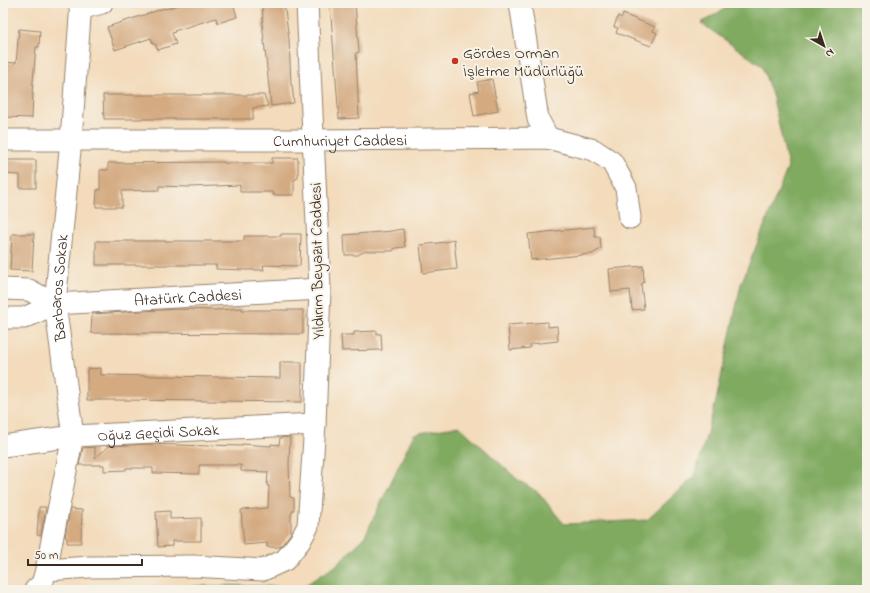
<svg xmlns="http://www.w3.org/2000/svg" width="870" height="593" font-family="'Indie Flower',sans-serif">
<rect width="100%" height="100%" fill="#f7f3e8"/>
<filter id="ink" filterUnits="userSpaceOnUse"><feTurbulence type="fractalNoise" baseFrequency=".025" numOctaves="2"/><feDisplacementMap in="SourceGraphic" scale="8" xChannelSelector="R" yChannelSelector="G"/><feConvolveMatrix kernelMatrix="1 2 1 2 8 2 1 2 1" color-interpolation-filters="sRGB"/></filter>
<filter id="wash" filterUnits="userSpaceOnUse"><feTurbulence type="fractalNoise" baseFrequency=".012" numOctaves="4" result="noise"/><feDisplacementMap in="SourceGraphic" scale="16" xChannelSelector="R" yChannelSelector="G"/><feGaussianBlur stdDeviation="0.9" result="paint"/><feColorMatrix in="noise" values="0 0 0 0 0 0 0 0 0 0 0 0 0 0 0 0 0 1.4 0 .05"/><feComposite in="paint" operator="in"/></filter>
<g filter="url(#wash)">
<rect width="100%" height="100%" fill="#f3dbbb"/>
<!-- forest -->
<path fill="#80aa60" stroke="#5e6a3f" d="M734,3H867V590H111L116,589L230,585L302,587L334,567L364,538L414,434L459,426L517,479L539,493L564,524L647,520L695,476L716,401L741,284L788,167L773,98L762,66L701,23Z"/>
<g id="blocks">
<!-- building -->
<g fill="#d4aa81">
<path d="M186,3H233L237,17L218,23L216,18L174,31L175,32L172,33L176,44L158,50L155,44H153L151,38L115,50L107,27L165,8V9Z"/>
<path d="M262,3H284L289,39L291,85H292L294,103L271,106L262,22L263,21Z"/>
<path d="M330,3H355L359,52L356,53L359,118L339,119Z"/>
<path d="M623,14L655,27L653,31L657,33L651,46L616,33L618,28L614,27L618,16L622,18Z"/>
<path d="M19,29L40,31L39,47H36L32,93H33L32,118L3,117V62L16,63Z"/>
<path d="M492,79L498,111L474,116L470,93L479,91L477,82Z"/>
<path d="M103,95H264L268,106L253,108V119H104Z"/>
<path d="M272,158H298V178L294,180V195H273L272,192H240V185L190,187L159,186V190L122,191V207H96L97,190H100V170H108V163L224,162V163H272Z"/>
<path d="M3,160H36V188H20V175L3,174Z"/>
<path d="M594,227L595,237H600L601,249L592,254L531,260L528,234Z"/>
<path d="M403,229L405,247L395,248L393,251H365L358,255H345L344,235L392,231L396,230Z"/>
<path d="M12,234H34L32,271L10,270Z"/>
<path d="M281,234H301L300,266L263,265L264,270H247L216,269V265H96V241H244V236H281Z"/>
<path d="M454,239L457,269L423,273L420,245L446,242Z"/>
<path d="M643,266L644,282L641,284L644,309L632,310L630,290L611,292L609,269Z"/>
<path d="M242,308V310H303V334L91,333L92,314L176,309L219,310Z"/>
<path d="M548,322V327L557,326L558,341L530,344V348L510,350L508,325Z"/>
<path d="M377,331V334H381L382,350L342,351L341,335H354V332Z"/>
<path d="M280,362H302V402L120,400H87V369L101,368V375L280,378Z"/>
<path d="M290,437L289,464L290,497L294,498V509L291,514V533L280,547H267V543L244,545L241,510L268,508L269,486H267L268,472L241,471V465H199V474L153,473V468H126V470L104,471V465H79L83,448L95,447V458L109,446L148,444L209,446V445L242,446V444L271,446V444L279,445L280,438Z"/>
<path d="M39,507H46L41,536L37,535Z"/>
<path d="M70,509L82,510L81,543H67V537H65Z"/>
<path d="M170,511V519L201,518V541H172V546L158,547L156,512Z"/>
</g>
</g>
</g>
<g filter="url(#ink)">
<use href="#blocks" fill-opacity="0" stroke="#97826c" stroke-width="1"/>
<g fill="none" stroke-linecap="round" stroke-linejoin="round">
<defs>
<g id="minor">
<path d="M520,3L538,119L548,138"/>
<path d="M80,9L102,3"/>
<path id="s1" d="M3,140H314L548,138L594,150L612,162L626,188L630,218"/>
<path d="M3,289L29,290L55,304L24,318H3"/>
<path id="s2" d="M55,304L320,289"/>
<path id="s3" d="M3,446L73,436L315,424"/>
<path d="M46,570L90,567L193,566L263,570L285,560L300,541L308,526L315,424L320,289L307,3"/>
<path id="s4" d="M35,590L42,584L46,570L73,436L55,304L71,140L81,3"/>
</g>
</defs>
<!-- minor casing -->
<use href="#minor" stroke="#97826c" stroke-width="23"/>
<!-- minor -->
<use href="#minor" stroke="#fff" stroke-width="21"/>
</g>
</g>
<!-- markers -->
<circle fill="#c8321e" stroke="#f7f3e8" stroke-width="1.5" cx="455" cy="61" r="4"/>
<g text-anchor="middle" stroke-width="4" stroke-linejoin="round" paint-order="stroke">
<!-- poi labels -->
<g font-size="16" fill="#3b2a1e" stroke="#f7f3e8" text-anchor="start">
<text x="463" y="58">Gördes Orman<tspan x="463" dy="18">İşletme Müdürlüğü</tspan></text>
</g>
<!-- street labels -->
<g font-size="16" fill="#3b2a1e" stroke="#f7f3e8">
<text dy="6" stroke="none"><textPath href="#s1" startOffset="337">Cumhuriyet Caddesi</textPath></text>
<text transform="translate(316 261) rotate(-91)" y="6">Yıldırım Beyazıt Caddesi</text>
<text dy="6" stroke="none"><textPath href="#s4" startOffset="310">Barbaros Sokak</textPath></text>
<text dy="6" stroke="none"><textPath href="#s2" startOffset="133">Atatürk Caddesi</textPath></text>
<text dy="6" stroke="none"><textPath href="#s3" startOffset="156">Oğuz Geçidi Sokak</textPath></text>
</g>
</g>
<!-- margin -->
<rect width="870" height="593" fill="none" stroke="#f7f3e8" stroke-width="16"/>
<!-- north arrow -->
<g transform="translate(824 46) rotate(141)" stroke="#f7f3e8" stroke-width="3" paint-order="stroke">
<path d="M0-3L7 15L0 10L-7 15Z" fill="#3b2a1e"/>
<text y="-6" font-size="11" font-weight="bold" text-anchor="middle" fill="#3b2a1e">N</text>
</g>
<!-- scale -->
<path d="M28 559v6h114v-6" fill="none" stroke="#3b2a1e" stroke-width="2"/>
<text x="34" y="559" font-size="12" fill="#3b2a1e" stroke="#f7f3e8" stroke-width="3" paint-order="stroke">50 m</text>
</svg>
